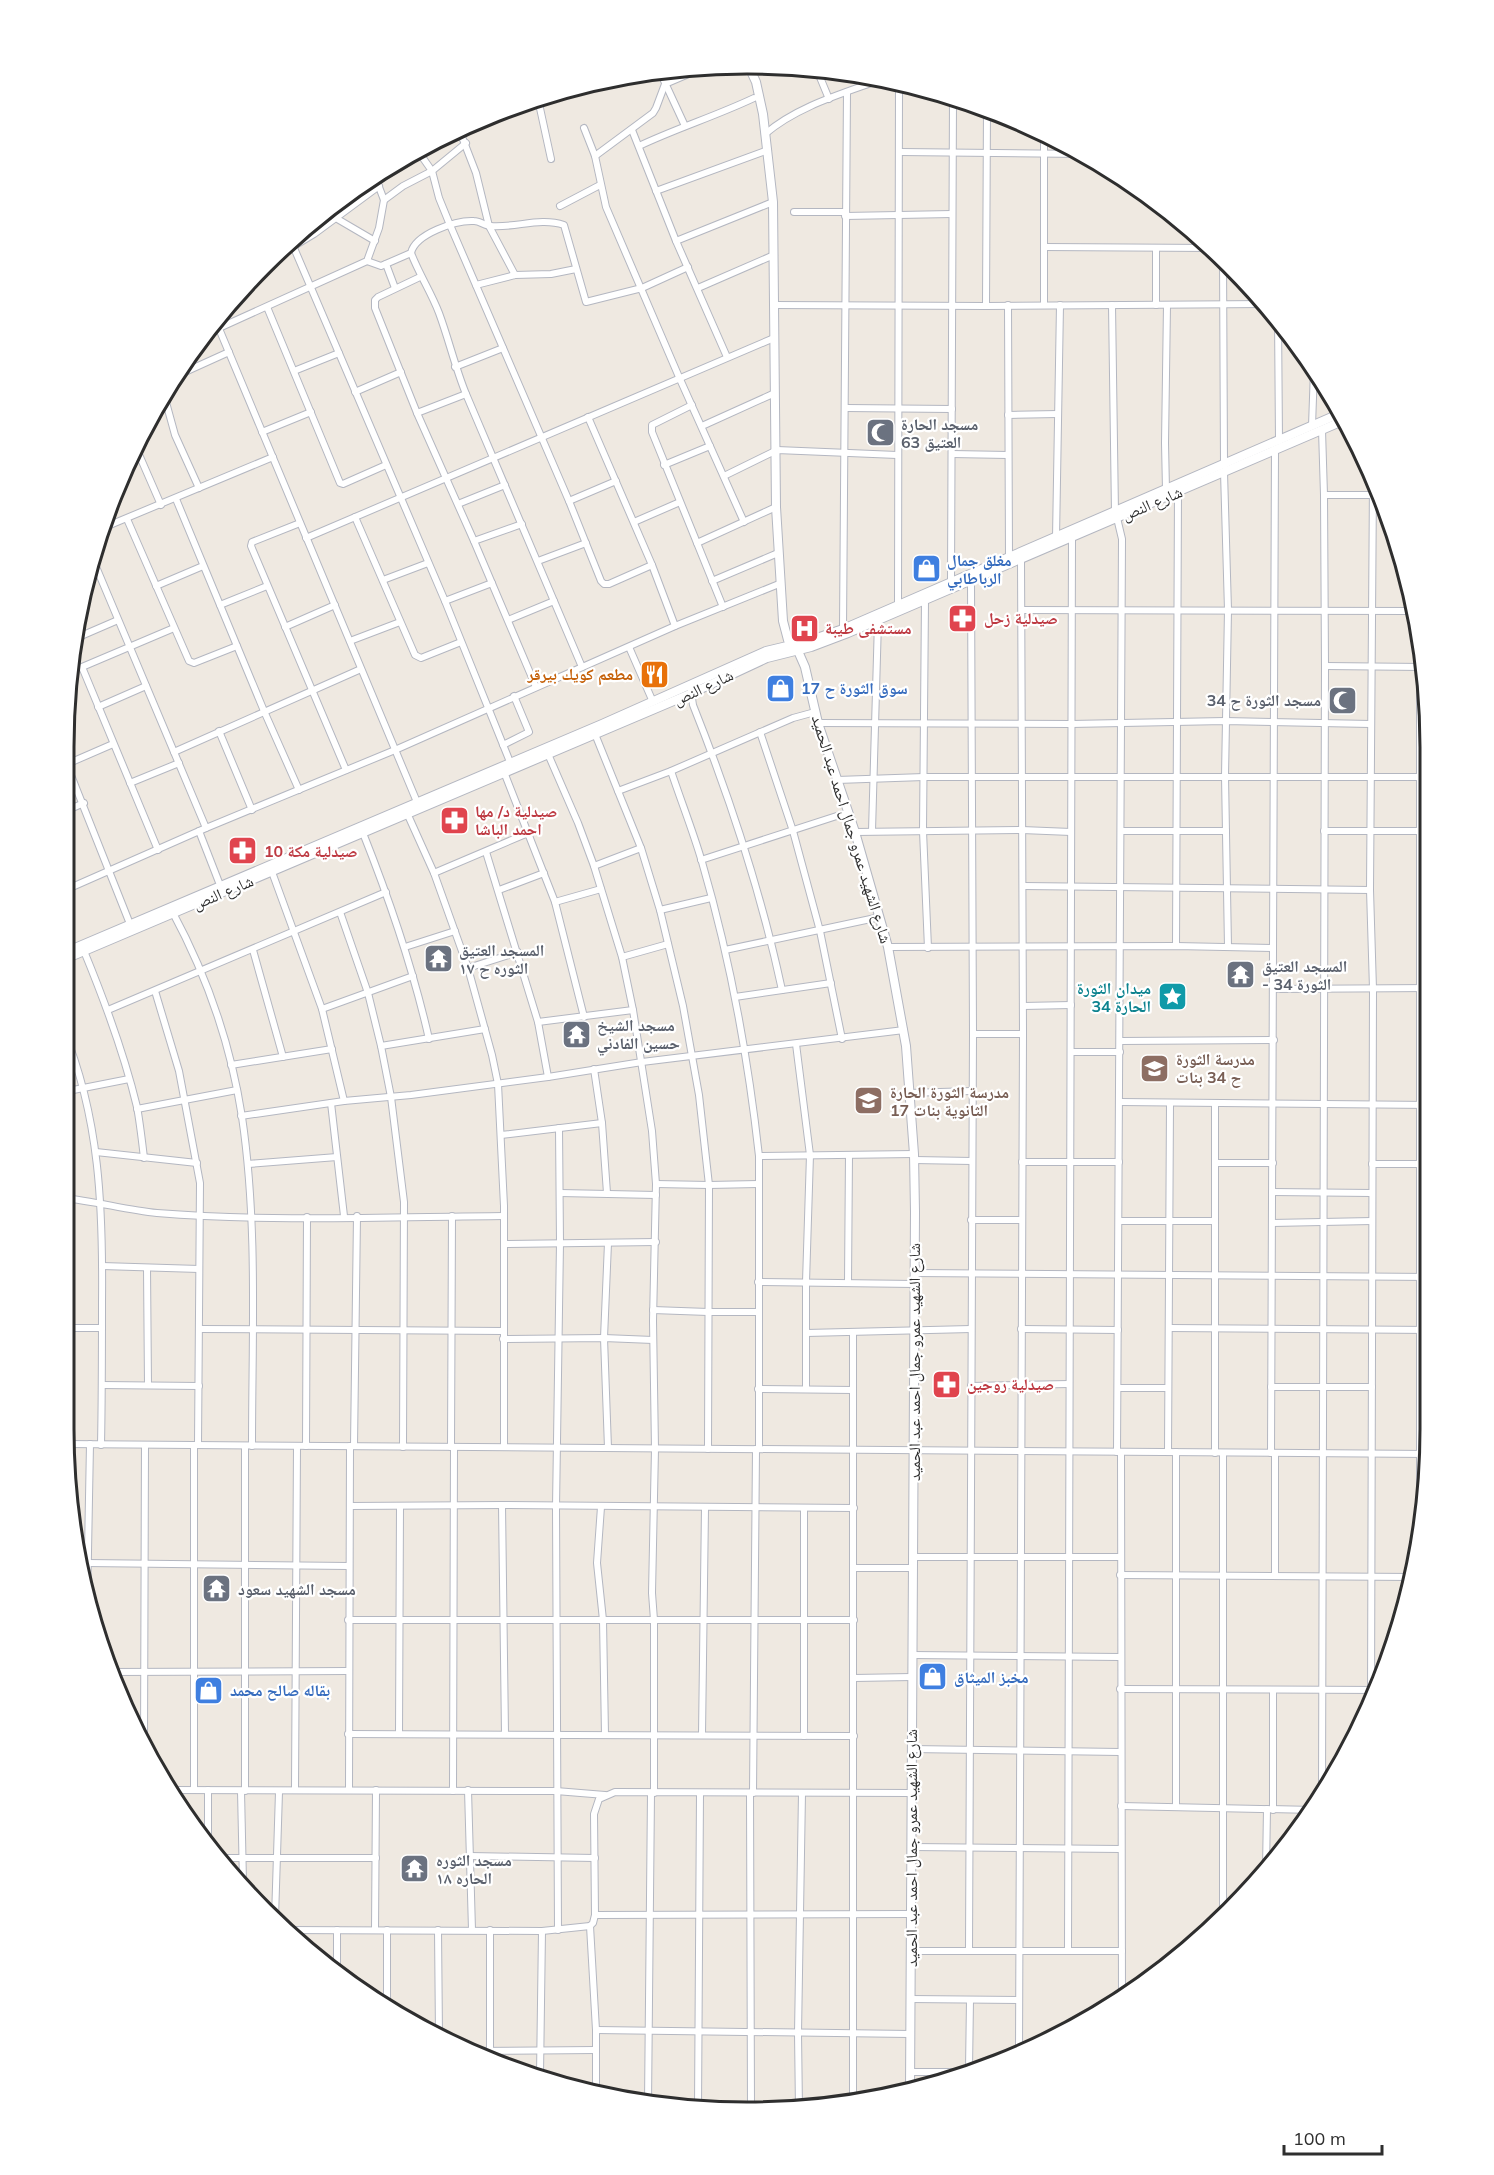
<svg xmlns="http://www.w3.org/2000/svg" width="1494" height="2175" font-family="Mulish,'Noto Naskh Arabic',sans-serif">
<rect width="100%" height="100%" fill="#efe9e1"/>
<g fill="none" stroke-linecap="round" stroke-linejoin="round">
<defs>
<g id="street">
<path d="M817,70L829,99"/>
<path d="M660,72L685,126"/>
<path d="M538,99L551,159"/>
<path d="M584,128L595,156L606,207L679,377L744,522"/>
<path d="M459,129L476,173L489,226L515,275"/>
<path d="M632,130L676,241L727,357"/>
<path d="M765,134C799,105 845,93 885,78"/>
<path d="M1044,134V305"/>
<path d="M639,146C677,128 716,116 754,98"/>
<path d="M418,151L432,171L439,198L450,225L569,501L601,581L604,584H609L652,565"/>
<path d="M900,152L1082,154"/>
<path d="M595,156L653,113L656,108L665,84L705,67"/>
<path d="M656,191L768,150"/>
<path d="M384,200L403,186L432,171L466,143"/>
<path d="M560,206L600,185"/>
<path d="M330,208L334,217L375,241"/>
<path d="M794,212H845"/>
<path d="M845,216L952,214"/>
<path d="M291,241L445,601L510,762"/>
<path d="M676,241L773,202"/>
<path d="M294,246L314,234L379,186"/>
<path d="M1044,247L1212,248"/>
<path d="M411,253C419,274 431,292 439,313C449,340 455,367 466,394L582,667"/>
<path d="M1223,257L1224,465"/>
<path d="M367,261L381,266L411,253C415,234 456,220 474,221C480,221 485,226 491,226C516,228 540,217 564,225L586,302L642,288L688,267"/>
<path d="M386,264L395,288"/>
<path d="M420,277L378,297L375,300V308L417,413L474,541L536,687"/>
<path d="M476,285L515,275L551,274L576,269"/>
<path d="M698,288L774,255"/>
<path d="M774,305L986,306L1266,304"/>
<path d="M1008,305L1009,558"/>
<path d="M1112,305L1115,513"/>
<path d="M1156,305V249"/>
<path d="M986,306L987,108"/>
<path d="M267,307L340,483L343,484L386,465"/>
<path d="M1278,317L1279,441"/>
<path d="M215,319L417,802"/>
<path d="M219,328L367,261L379,228L384,200L374,174"/>
<path d="M455,367L503,348"/>
<path d="M294,371L339,353"/>
<path d="M176,376L229,352"/>
<path d="M355,392L401,372"/>
<path d="M164,395L175,435L199,488"/>
<path d="M692,405L652,425V432L723,607"/>
<path d="M846,408L952,409"/>
<path d="M417,413L466,394"/>
<path d="M1008,415L1058,414"/>
<path d="M588,417L652,565L675,626"/>
<path d="M702,426L775,393"/>
<path d="M1312,426L1314,369"/>
<path d="M262,432L311,412"/>
<path d="M134,443L161,505"/>
<path d="M952,454L1008,455"/>
<path d="M664,465L710,446"/>
<path d="M1224,472L1228,610L1225,776L1228,947"/>
<path d="M724,476L777,450L897,455"/>
<path d="M1166,490L1165,443L1167,305"/>
<path d="M1324,495H1378"/>
<path d="M176,499L264,711L299,790"/>
<path d="M569,501L616,481"/>
<path d="M458,504L505,485"/>
<path d="M355,517L415,655L421,658L461,642"/>
<path d="M127,519L189,661L194,663L237,646"/>
<path d="M634,522L680,502"/>
<path d="M300,523L252,542L251,546L346,770"/>
<path d="M105,527L273,457"/>
<path d="M306,538L774,338"/>
<path d="M1056,538L1060,305"/>
<path d="M474,541L522,524"/>
<path d="M697,543L776,507"/>
<path d="M538,561L586,543"/>
<path d="M94,562L206,828"/>
<path d="M383,580L428,563"/>
<path d="M712,581L778,553"/>
<path d="M951,582L953,98"/>
<path d="M156,586L203,566"/>
<path d="M925,600L923,831L928,948"/>
<path d="M445,601L492,583"/>
<path d="M220,605L267,586"/>
<path d="M898,605L899,82"/>
<path d="M1022,610L1417,611"/>
<path d="M508,620L554,601"/>
<path d="M285,627L335,605"/>
<path d="M843,629L847,92"/>
<path d="M74,639L118,620"/>
<path d="M350,641L400,622"/>
<path d="M629,647L653,702"/>
<path d="M1325,666L1423,667"/>
<path d="M690,685L693,705C730,798 761,892 782,990"/>
<path d="M98,707L146,686"/>
<path d="M818,723L1071,724L1225,721L1371,724"/>
<path d="M219,731L252,810"/>
<path d="M760,732L793,831L820,931L842,1039"/>
<path d="M595,734L641,848L660,910L683,1006L699,1095L709,1185L708,1449"/>
<path d="M503,745L529,732L514,696"/>
<path d="M174,752L361,669"/>
<path d="M548,754L578,823L594,866L622,957L633,1010L652,1131L656,1184L653,1321L655,1449L652,1593L654,1620V1793"/>
<path d="M63,755L130,924"/>
<path d="M67,764L113,744"/>
<path d="M671,771C681,801 693,831 702,862C730,958 748,1057 759,1156V1449"/>
<path d="M504,772L555,902L584,1017"/>
<path d="M837,780L924,777H1431"/>
<path d="M130,783L179,763"/>
<path d="M618,791L671,771L793,718L815,712"/>
<path d="M63,812L84,803"/>
<path d="M407,813L434,873L468,968L492,1055L498,1084L504,1206V1447"/>
<path d="M199,831L220,885"/>
<path d="M872,831L878,621"/>
<path d="M1122,831H1226"/>
<path d="M1324,831H1431"/>
<path d="M855,832L1022,830L1071,832"/>
<path d="M363,833C390,901 413,968 429,1039"/>
<path d="M158,850L82,667L174,628"/>
<path d="M486,852L538,1022L548,1077"/>
<path d="M701,860L849,812"/>
<path d="M594,866L641,848"/>
<path d="M272,872L322,1009L344,1101"/>
<path d="M434,873L528,833"/>
<path d="M1023,886L1370,890"/>
<path d="M499,890L544,873"/>
<path d="M63,891L206,828L395,750L675,626L779,584"/>
<path d="M555,902L601,889"/>
<path d="M660,910L711,898"/>
<path d="M172,911C206,974 231,1046 242,1117C258,1225 252,1337 252,1446"/>
<path d="M340,912L368,993L381,1046L391,1097L404,1202L403,1447"/>
<path d="M1176,946L1178,492"/>
<path d="M405,947L455,931"/>
<path d="M888,947L1176,946L1273,948"/>
<path d="M253,950L283,1057"/>
<path d="M725,950L880,917"/>
<path d="M84,951C105,1002 124,1053 137,1107C140,1123 142,1141 144,1158"/>
<path d="M622,957L668,944"/>
<path d="M468,968L518,952"/>
<path d="M1274,989L1431,988"/>
<path d="M155,991L179,1071L200,1183L198,1445"/>
<path d="M735,997L831,983"/>
<path d="M1023,1006L1071,1005"/>
<path d="M322,1009L413,976"/>
<path d="M108,1010L386,892"/>
<path d="M538,1022L633,1010"/>
<path d="M63,1029C100,1117 103,1209 102,1303C102,1350 102,1397 101,1445"/>
<path d="M973,1034H1023"/>
<path d="M1120,1041L1274,1040"/>
<path d="M796,1044L810,1155L806,1282V1389"/>
<path d="M381,1046L485,1029"/>
<path d="M1071,1052H1120"/>
<path d="M231,1065L332,1049"/>
<path d="M594,1069L602,1123L607,1193"/>
<path d="M63,1092L129,1079"/>
<path d="M909,1093L972,1091"/>
<path d="M1120,1102L1431,1105"/>
<path d="M331,1103L344,1216"/>
<path d="M1215,1103V1453"/>
<path d="M137,1109L237,1090"/>
<path d="M241,1116L344,1101L411,1095L548,1077L642,1062L904,1030"/>
<path d="M501,1135L602,1123"/>
<path d="M96,1152L197,1163"/>
<path d="M759,1156L914,1154"/>
<path d="M914,1160L972,1161"/>
<path d="M1022,1162H1119"/>
<path d="M1215,1163H1273"/>
<path d="M248,1164L337,1157"/>
<path d="M1372,1164H1431"/>
<path d="M656,1184L709,1185L758,1184"/>
<path d="M1272,1192L1372,1193"/>
<path d="M560,1193L656,1195"/>
<path d="M63,1198C95,1201 126,1210 157,1213C270,1222 390,1217 504,1216"/>
<path d="M971,1220H1022"/>
<path d="M1119,1221H1215"/>
<path d="M1272,1223L1372,1221"/>
<path d="M608,1243L604,1338L608,1448"/>
<path d="M504,1244L656,1242"/>
<path d="M102,1266L199,1269"/>
<path d="M147,1268L148,1385"/>
<path d="M914,1273L1431,1277"/>
<path d="M758,1282L914,1284"/>
<path d="M848,1283L849,1155"/>
<path d="M653,1310L708,1312H757"/>
<path d="M63,1328H102"/>
<path d="M1169,1328L1431,1330"/>
<path d="M200,1329L503,1331"/>
<path d="M1021,1329L1118,1330"/>
<path d="M853,1332V2103"/>
<path d="M806,1333L971,1329"/>
<path d="M503,1339L604,1338L653,1340"/>
<path d="M102,1385L199,1386"/>
<path d="M971,1386L1069,1384"/>
<path d="M1271,1387H1372"/>
<path d="M1118,1388H1168"/>
<path d="M758,1389L853,1390"/>
<path d="M1420,1413H1431"/>
<path d="M65,1444L1428,1454"/>
<path d="M306,1446L307,1217"/>
<path d="M354,1446L357,1216"/>
<path d="M451,1447L452,1216"/>
<path d="M1117,1452C1119,1148 1122,844 1122,539L1117,518"/>
<path d="M1121,1452L1122,1997"/>
<path d="M1168,1452L1170,1103"/>
<path d="M1271,1453L1275,450"/>
<path d="M1275,1453V1576"/>
<path d="M502,1505L505,1734"/>
<path d="M350,1506L502,1505L854,1508"/>
<path d="M601,1507L597,1563L603,1620L605,1735"/>
<path d="M1420,1541V639"/>
<path d="M913,1557H1120"/>
<path d="M87,1563L349,1566"/>
<path d="M854,1568H913"/>
<path d="M1120,1575L1413,1577"/>
<path d="M87,1606L90,1444"/>
<path d="M348,1620H854"/>
<path d="M912,1655L1120,1657"/>
<path d="M109,1672L348,1671"/>
<path d="M854,1678L912,1677"/>
<path d="M1120,1689L1379,1690"/>
<path d="M1273,1690V1810"/>
<path d="M1371,1705L1373,989L1370,890L1373,482"/>
<path d="M348,1734L854,1736"/>
<path d="M399,1734L400,1506"/>
<path d="M702,1735L705,1508"/>
<path d="M804,1736V1508"/>
<path d="M144,1745L145,1445"/>
<path d="M911,1749L1120,1752"/>
<path d="M169,1790L556,1791L605,1795"/>
<path d="M194,1790V1445"/>
<path d="M295,1790L297,1446"/>
<path d="M349,1790L350,1446"/>
<path d="M468,1790L472,1930"/>
<path d="M241,1791L243,1882"/>
<path d="M245,1791V1446"/>
<path d="M453,1791L454,1447"/>
<path d="M750,1793L751,2109"/>
<path d="M753,1793L756,1449"/>
<path d="M1322,1796L1325,666L1324,495L1322,430"/>
<path d="M1121,1806L1314,1810"/>
<path d="M1176,1807V1452"/>
<path d="M208,1842V1790"/>
<path d="M912,1847L1121,1849"/>
<path d="M470,1856L595,1858"/>
<path d="M222,1858H376"/>
<path d="M1266,1869L1267,1809"/>
<path d="M595,1915L910,1914"/>
<path d="M275,1918L279,1792"/>
<path d="M1223,1918V1453"/>
<path d="M590,1926L596,2030V2089"/>
<path d="M285,1930L542,1931L590,1926L593,1923L595,1915L594,1814L599,1799L615,1792L911,1793"/>
<path d="M337,1930V1974"/>
<path d="M375,1930L376,1790"/>
<path d="M438,1930L439,2035"/>
<path d="M490,1930V2061"/>
<path d="M558,1930L556,1507L560,1243L559,1128"/>
<path d="M910,1951H1122"/>
<path d="M969,1951L973,1034L971,581"/>
<path d="M1068,1951L1072,538"/>
<path d="M910,1999L1019,2000"/>
<path d="M387,2007V1930"/>
<path d="M596,2030L910,2034"/>
<path d="M468,2051L596,2050"/>
<path d="M1019,2052L1023,1034L1021,560"/>
<path d="M969,2069L970,2000"/>
<path d="M910,2072H960"/>
<path d="M540,2075L542,1931"/>
<path d="M648,2104L651,1793"/>
<path d="M698,2108L700,1793"/>
<path d="M799,2110L798,2033L802,1793"/>
</g>
<g id="secondary">
<path d="M750,69L756,82L763,114L773,202L776,507L783,621L788,640L798,651L805,667L818,723L855,832L888,947L906,1046L914,1154L915,1212L910,2089"/>
<path d="M63,953L602,724L766,651L808,641L843,629L1341,413"/>
<path d="M63,960L690,694L767,658L811,647L848,633L1345,420"/>
</g>
</defs>
<!-- street casing -->
<use href="#street" stroke="#b4b7c1" stroke-width="8"/>
<!-- secondary casing -->
<use href="#secondary" stroke="#b4b7c1" stroke-width="10"/>
<!-- street -->
<use href="#street" stroke="#fff" stroke-width="6"/>
<!-- secondary -->
<use href="#secondary" stroke="#fff" stroke-width="8"/>
</g>
<!-- icons -->
<defs>
<symbol id="mosque-square" viewBox="-11 -11 22 22"><rect x="-9" y="-9" width="18" height="18" rx="4" fill="#6b7280" stroke="#fff"/><path d="M3.5-4.9A6 6 0 1 0 3.5 4.9A5 5 0 1 1 3.5-4.9Z" fill="#fff"/></symbol>
<symbol id="shop-square" viewBox="-11 -11 22 22"><rect x="-9" y="-9" width="18" height="18" rx="4" fill="#3f7fe0" stroke="#fff"/><path d="M-5-2.5h2.3a2.7 3.5 0 0 1 5.4 0H5L5.5 6h-11ZM-1.5-2.5h3a1.5 2.3 0 0 0-3 0Z" fill="#fff"/></symbol>
<symbol id="pharmacy-square" viewBox="-11 -11 22 22"><rect x="-9" y="-9" width="18" height="18" rx="4" fill="#e0444e" stroke="#fff"/><path d="M-2-6h4v4h4v4h-4v4h-4v-4h-4v-4h4Z" fill="#fff"/></symbol>
<symbol id="hospital-square" viewBox="-11 -11 22 22"><rect x="-9" y="-9" width="18" height="18" rx="4" fill="#e0444e" stroke="#fff"/><path d="M-5-5h3v3.5h4V-5h3V5h-3V1.5h-4V5h-3Z" fill="#fff"/></symbol>
<symbol id="restaurant-square" viewBox="-11 -11 22 22"><rect x="-9" y="-9" width="18" height="18" rx="4" fill="#e8710a" stroke="#fff"/><path d="M-5-6h1v4h1v-4h1v4h1v-4h1v5L-1.5 .5V6h-2V.5L-5-1ZM5-6V6H3V1.5H1.5Q1.5-4 5-6Z" fill="#fff"/></symbol>
<symbol id="temple-square" viewBox="-11 -11 22 22"><rect x="-9" y="-9" width="18" height="18" rx="4" fill="#6b7280" stroke="#fff"/><path d="M0-6L5-2H3V0L6.5 2.5H4V6H1.5V3h-3V6H-4V2.5H-6.5L-3 0V-2H-5Z" fill="#fff"/></symbol>
<symbol id="sight-square" viewBox="-11 -11 22 22"><rect x="-9" y="-9" width="18" height="18" rx="4" fill="#0f9aa8" stroke="#fff"/><path d="M0-6L1.8-2.2L6-1.7L2.9 1.2L3.7 5.4L0 3.3L-3.7 5.4L-2.9 1.2L-6-1.7L-1.8-2.2Z" fill="#fff"/></symbol>
<symbol id="school-square" viewBox="-11 -11 22 22"><rect x="-9" y="-9" width="18" height="18" rx="4" fill="#8d6e63" stroke="#fff"/><path d="M0-5L7-2L0 1L-7-2ZM-4 1L0 2.5L4 1V4Q0 6-4 4Z" fill="#fff"/></symbol>
</defs>
<g fill-rule="evenodd">
<use href="#mosque-square" x="864" y="416" width="33" height="33"/>
<use href="#shop-square" x="910" y="552" width="33" height="33"/>
<use href="#pharmacy-square" x="946" y="602" width="33" height="33"/>
<use href="#hospital-square" x="788" y="612" width="33" height="33"/>
<use href="#restaurant-square" x="638" y="658" width="33" height="33"/>
<use href="#shop-square" x="764" y="672" width="33" height="33"/>
<use href="#mosque-square" x="1326" y="684" width="33" height="33"/>
<use href="#pharmacy-square" x="438" y="804" width="33" height="33"/>
<use href="#pharmacy-square" x="226" y="834" width="33" height="33"/>
<use href="#temple-square" x="422" y="942" width="33" height="33"/>
<use href="#temple-square" x="1224" y="958" width="33" height="33"/>
<use href="#sight-square" x="1156" y="980" width="33" height="33"/>
<use href="#temple-square" x="560" y="1018" width="33" height="33"/>
<use href="#school-square" x="1138" y="1052" width="33" height="33"/>
<use href="#school-square" x="852" y="1084" width="33" height="33"/>
<use href="#pharmacy-square" x="930" y="1368" width="33" height="33"/>
<use href="#temple-square" x="200" y="1572" width="33" height="33"/>
<use href="#shop-square" x="916" y="1660" width="33" height="33"/>
<use href="#shop-square" x="192" y="1674" width="33" height="33"/>
<use href="#temple-square" x="398" y="1852" width="33" height="33"/>
</g>
<g text-anchor="middle" stroke-width="4.5" stroke-linejoin="round" paint-order="stroke">
<!-- worship labels -->
<g font-size="16" font-weight="bold" fill="#5b616d" stroke="#fff" text-anchor="start">
<text x="901" y="430">مسجد الحارة<tspan x="901" dy="18">63 العتيق</tspan></text>
<text x="1321" y="706" text-anchor="end">مسجد الثورة ح 34</text>
<text x="459" y="956">المسجد العتيق<tspan x="459" dy="18">الثوره ح ١٧</tspan></text>
<text x="1262" y="972">المسجد العتيق<tspan x="1262" dy="18">- الثورة 34</tspan></text>
<text x="597" y="1031">مسجد الشيخ<tspan x="597" dy="18">حسين الفادني</tspan></text>
<text x="238" y="1595">مسجد الشهيد سعود</text>
<text x="436" y="1866">مسجد الثوره<tspan x="436" dy="18">الحاره ١٨</tspan></text>
</g>
<!-- street labels -->
<g font-size="16" fill="#2e2e2e" stroke="#fff">
<text transform="translate(1152 503) rotate(-23)" y="6">شارع النص</text>
<text transform="translate(703 687) rotate(-25)" y="6">شارع النص</text>
<text transform="translate(852 829) rotate(73)" y="6">شارع الشهيد عمرو جمال احمد عبد الحميد</text>
<text transform="translate(223 892) rotate(-23)" y="6">شارع النص</text>
<text transform="translate(914 1362) rotate(-90)" y="6">شارع الشهيد عمرو جمال احمد عبد الحميد</text>
<text transform="translate(911 1848) rotate(-90)" y="6">شارع الشهيد عمرو جمال احمد عبد الحميد</text>
</g>
<!-- shop labels -->
<g font-size="16" font-weight="bold" fill="#366cbe" stroke="#fff" text-anchor="start">
<text x="947" y="566">مغلق جمال<tspan x="947" dy="18">الرباطابي</tspan></text>
<text x="801" y="694">سوق الثورة ح 17</text>
<text x="954" y="1683">مخبز الميثاق</text>
<text x="230" y="1696">بقاله صالح محمد</text>
</g>
<!-- health labels -->
<g font-size="16" font-weight="bold" fill="#be3a42" stroke="#fff" text-anchor="start">
<text x="984" y="624">صيدلية زحل</text>
<text x="825" y="634">مستشفى طيبة</text>
<text x="475" y="817">صيدلية د/ مها<tspan x="475" dy="18">احمد الباشا</tspan></text>
<text x="264" y="857">صيدلية مكة 10</text>
<text x="967" y="1390">صيدلية روجين</text>
</g>
<!-- food labels -->
<g font-size="16" font-weight="bold" fill="#c56008" stroke="#fff" text-anchor="end">
<text x="633" y="680">مطعم كويك بيرقر</text>
</g>
<!-- culture labels -->
<g font-size="16" font-weight="bold" fill="#0d838f" stroke="#fff" text-anchor="end">
<text x="1151" y="994">ميدان الثورة<tspan x="1151" dy="18">الحارة 34</tspan></text>
</g>
<!-- education labels -->
<g font-size="16" font-weight="bold" fill="#785e54" stroke="#fff" text-anchor="start">
<text x="1176" y="1065">مدرسة الثورة<tspan x="1176" dy="18">ح 34 بنات</tspan></text>
<text x="890" y="1098">مدرسة الثورة الحارة<tspan x="890" dy="18">17 الثانوية بنات</tspan></text>
</g>
</g>
<!-- crop -->
<path d="M0 0H1494V2175H0ZM747 74H747A673 673 0 0 1 1420 747V1429A673 673 0 0 1 747 2102H747A673 673 0 0 1 74 1429V747A673 673 0 0 1 747 74Z" fill="#fff" fill-rule="evenodd"/>
<path fill="none" stroke="#2e2e2e" stroke-width="3" d="M747 74H747A673 673 0 0 1 1420 747V1429A673 673 0 0 1 747 2102H747A673 673 0 0 1 74 1429V747A673 673 0 0 1 747 74Z"/>
<!-- scale -->
<path d="M1284 2145v9h98v-9" fill="none" stroke="#2e2e2e" stroke-width="3"/>
<text x="1293" y="2145" font-size="18" fill="#2e2e2e" stroke="#ffffff" stroke-width="4.5" paint-order="stroke">100 m</text>
</svg>
